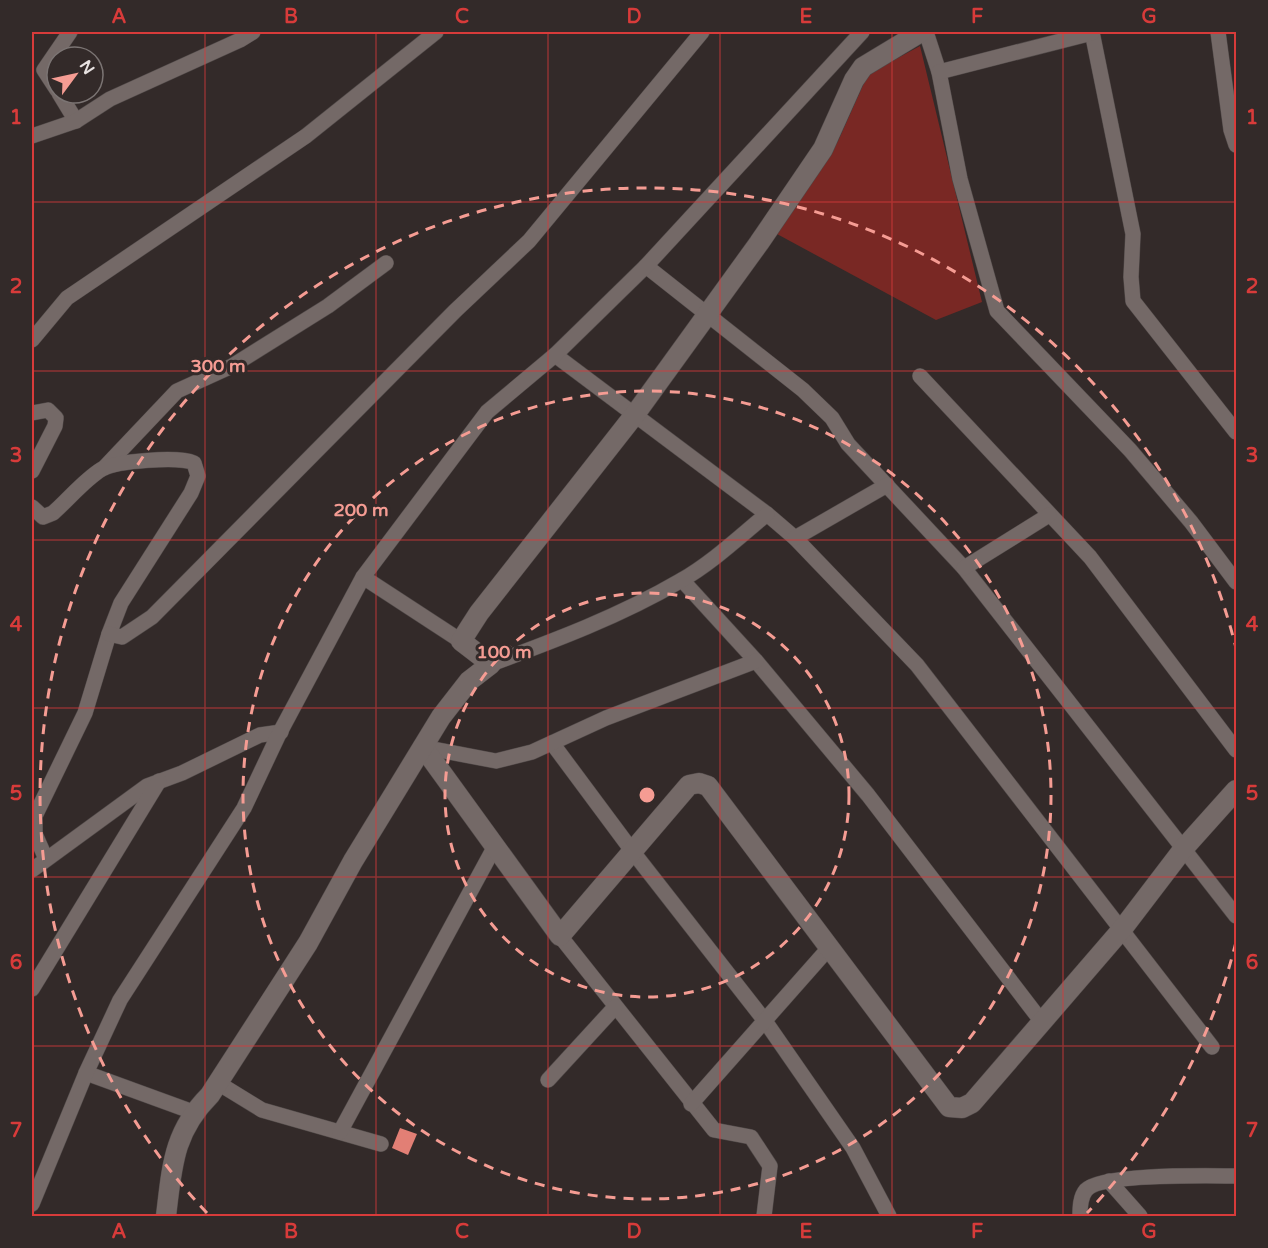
<svg xmlns="http://www.w3.org/2000/svg" width="1268" height="1248" font-family="'Varela Round',sans-serif">
<rect width="100%" height="100%" fill="#332a29"/>
<!-- green -->
<path fill="#792824" d="M920,46L982,302L936,320L777,234L838,141L868,74Z"/>
<!-- building -->
<path fill="#e27f75" d="M400,1128L417,1134L408,1155L392,1148Z"/>
<g fill="none" stroke-linecap="round" stroke-linejoin="round">
<defs>
<g id="minor">
<path d="M926,32L939,72L960,179L997,311L1130,450L1191,522L1236,582"/>
<path d="M1092,32L1133,234L1131,277L1133,301L1236,432"/>
<path d="M1218,32L1231,130L1236,145"/>
<path d="M939,72L1092,33"/>
<path d="M57,90L44,70L70,32"/>
<path d="M59,93L76,121"/>
<path d="M32,136L76,121L110,99L240,40L253,32"/>
<path d="M646,266L803,390L832,418L848,444L964,568L1236,916"/>
<path d="M32,340L67,298L306,136L436,32"/>
<path d="M555,355L767,514L795,538L917,665L1212,1047"/>
<path d="M920,376L1090,557L1236,750"/>
<path d="M32,413L48,410L56,418L55,426L32,471"/>
<path d="M104,468L177,391L232,366L328,306L386,263"/>
<path d="M32,507L43,517L53,513C69,499 84,480 102,469C117,461 178,456 194,463L198,476L191,493L121,603L109,634L85,713L35,816V834L46,859"/>
<path d="M795,538L887,485"/>
<path d="M964,568L1049,515"/>
<path d="M363,577L461,641"/>
<path d="M682,580L756,661L868,795L1042,1022"/>
<path d="M109,634L122,637L152,617L455,311L529,241L702,32"/>
<path d="M491,664C556,640 620,616 680,581C712,563 739,537 767,514"/>
<path d="M552,743L633,852L765,1021L853,1148L889,1216"/>
<path d="M423,747L496,761L532,752L606,718L756,661"/>
<path d="M32,870L147,786L182,773L260,735L281,732"/>
<path d="M560,936L714,1130L751,1137L770,1166L764,1216"/>
<path d="M32,989L159,781"/>
<path d="M86,1073L193,1112"/>
<path d="M548,1080L615,1007"/>
<path d="M218,1083L262,1110L381,1144"/>
<path d="M691,1104L828,949"/>
<path d="M340,1132L495,846"/>
<path d="M1109,1181L1140,1216"/>
<path d="M32,1204L86,1073L120,1000L244,808L278,736L363,577L487,412L555,355L646,266L862,32"/>
<path d="M1080,1216C1080,1208 1080,1197 1086,1190C1101,1173 1211,1176 1236,1176"/>
</g>
<g id="tertiary">
<path d="M423,747L560,936L689,785L699,783L708,786L949,1107L962,1108L972,1103L1123,928L1184,848L1236,790"/>
<path d="M166,1216C172,1167 173,1132 210,1095L308,943L353,861L441,717L469,681L491,664L461,641L479,613L636,413L759,243L823,149L854,80L863,67L921,32"/>
</g>
</defs>
<!-- minor casing -->
<use href="#minor" stroke="#504948" stroke-width="16"/>
<!-- tertiary casing -->
<use href="#tertiary" stroke="#504948" stroke-width="21"/>
<!-- minor -->
<use href="#minor" stroke="#746967" stroke-width="15"/>
<!-- tertiary -->
<use href="#tertiary" stroke="#746967" stroke-width="20"/>
</g>
<!-- grid -->
<path fill="none" stroke="#d83b3a" stroke-width="1.5" stroke-opacity="0.55" d="M205,32V1216M376,32V1216M548,32V1216M720,32V1216M892,32V1216M1063,32V1216M32,202H1236M32,371H1236M32,540H1236M32,708H1236M32,877H1236M32,1046H1236"/>
<!-- distance rings -->
<g fill="none" stroke="#f59c93" stroke-width="3" stroke-dasharray="10 8">
<circle cx="647" cy="795" r="202"/>
<circle cx="647" cy="795" r="404"/>
<path d="M1236 942A607 607 0 0 1 1087 1213M207 1213A607 607 0 1 1 1236 648"/>
</g>
<circle cx="647" cy="795" r="9" fill="#f59c93" stroke="#332a29" stroke-width="3"/>
<g font-size="18" text-anchor="middle" font-weight="bold" fill="#f59c93" stroke="#332a29" stroke-width="6" stroke-linejoin="round" paint-order="stroke">
<text x="218" y="372">300 m</text>
<text x="361" y="516">200 m</text>
<text x="504" y="658">100 m</text>
</g>
<!-- border -->
<rect width="1268" height="1248" fill="none" stroke="#332a29" stroke-width="66"/>
<!-- north arrow -->
<g transform="translate(75 75) rotate(57)"><circle r="28" fill="#332a29" stroke="#7b7473" stroke-width="1.5"/>
<path d="M0-4.5L10 22L0 15L-10 22Z" fill="#f59c93"/>
<text y="-9" font-size="16" font-weight="bold" text-anchor="middle" fill="#e8e2e1">N</text>
</g>
<rect x="33" y="33" width="1202" height="1182" fill="none" stroke="#d83b3a" stroke-width="2"/>
<g font-size="20" text-anchor="middle" font-weight="bold" fill="#d83b3a">
<text x="119" y="23">A</text>
<text x="291" y="23">B</text>
<text x="462" y="23">C</text>
<text x="634" y="23">D</text>
<text x="806" y="23">E</text>
<text x="977" y="23">F</text>
<text x="1149" y="23">G</text>
<text x="16" y="124">1</text>
<text x="1252" y="124">1</text>
<text x="16" y="293">2</text>
<text x="1252" y="293">2</text>
<text x="16" y="462">3</text>
<text x="1252" y="462">3</text>
<text x="16" y="631">4</text>
<text x="1252" y="631">4</text>
<text x="16" y="800">5</text>
<text x="1252" y="800">5</text>
<text x="16" y="969">6</text>
<text x="1252" y="969">6</text>
<text x="16" y="1137">7</text>
<text x="1252" y="1137">7</text>
<text x="119" y="1238">A</text>
<text x="291" y="1238">B</text>
<text x="462" y="1238">C</text>
<text x="634" y="1238">D</text>
<text x="806" y="1238">E</text>
<text x="977" y="1238">F</text>
<text x="1149" y="1238">G</text>
</g>
</svg>
